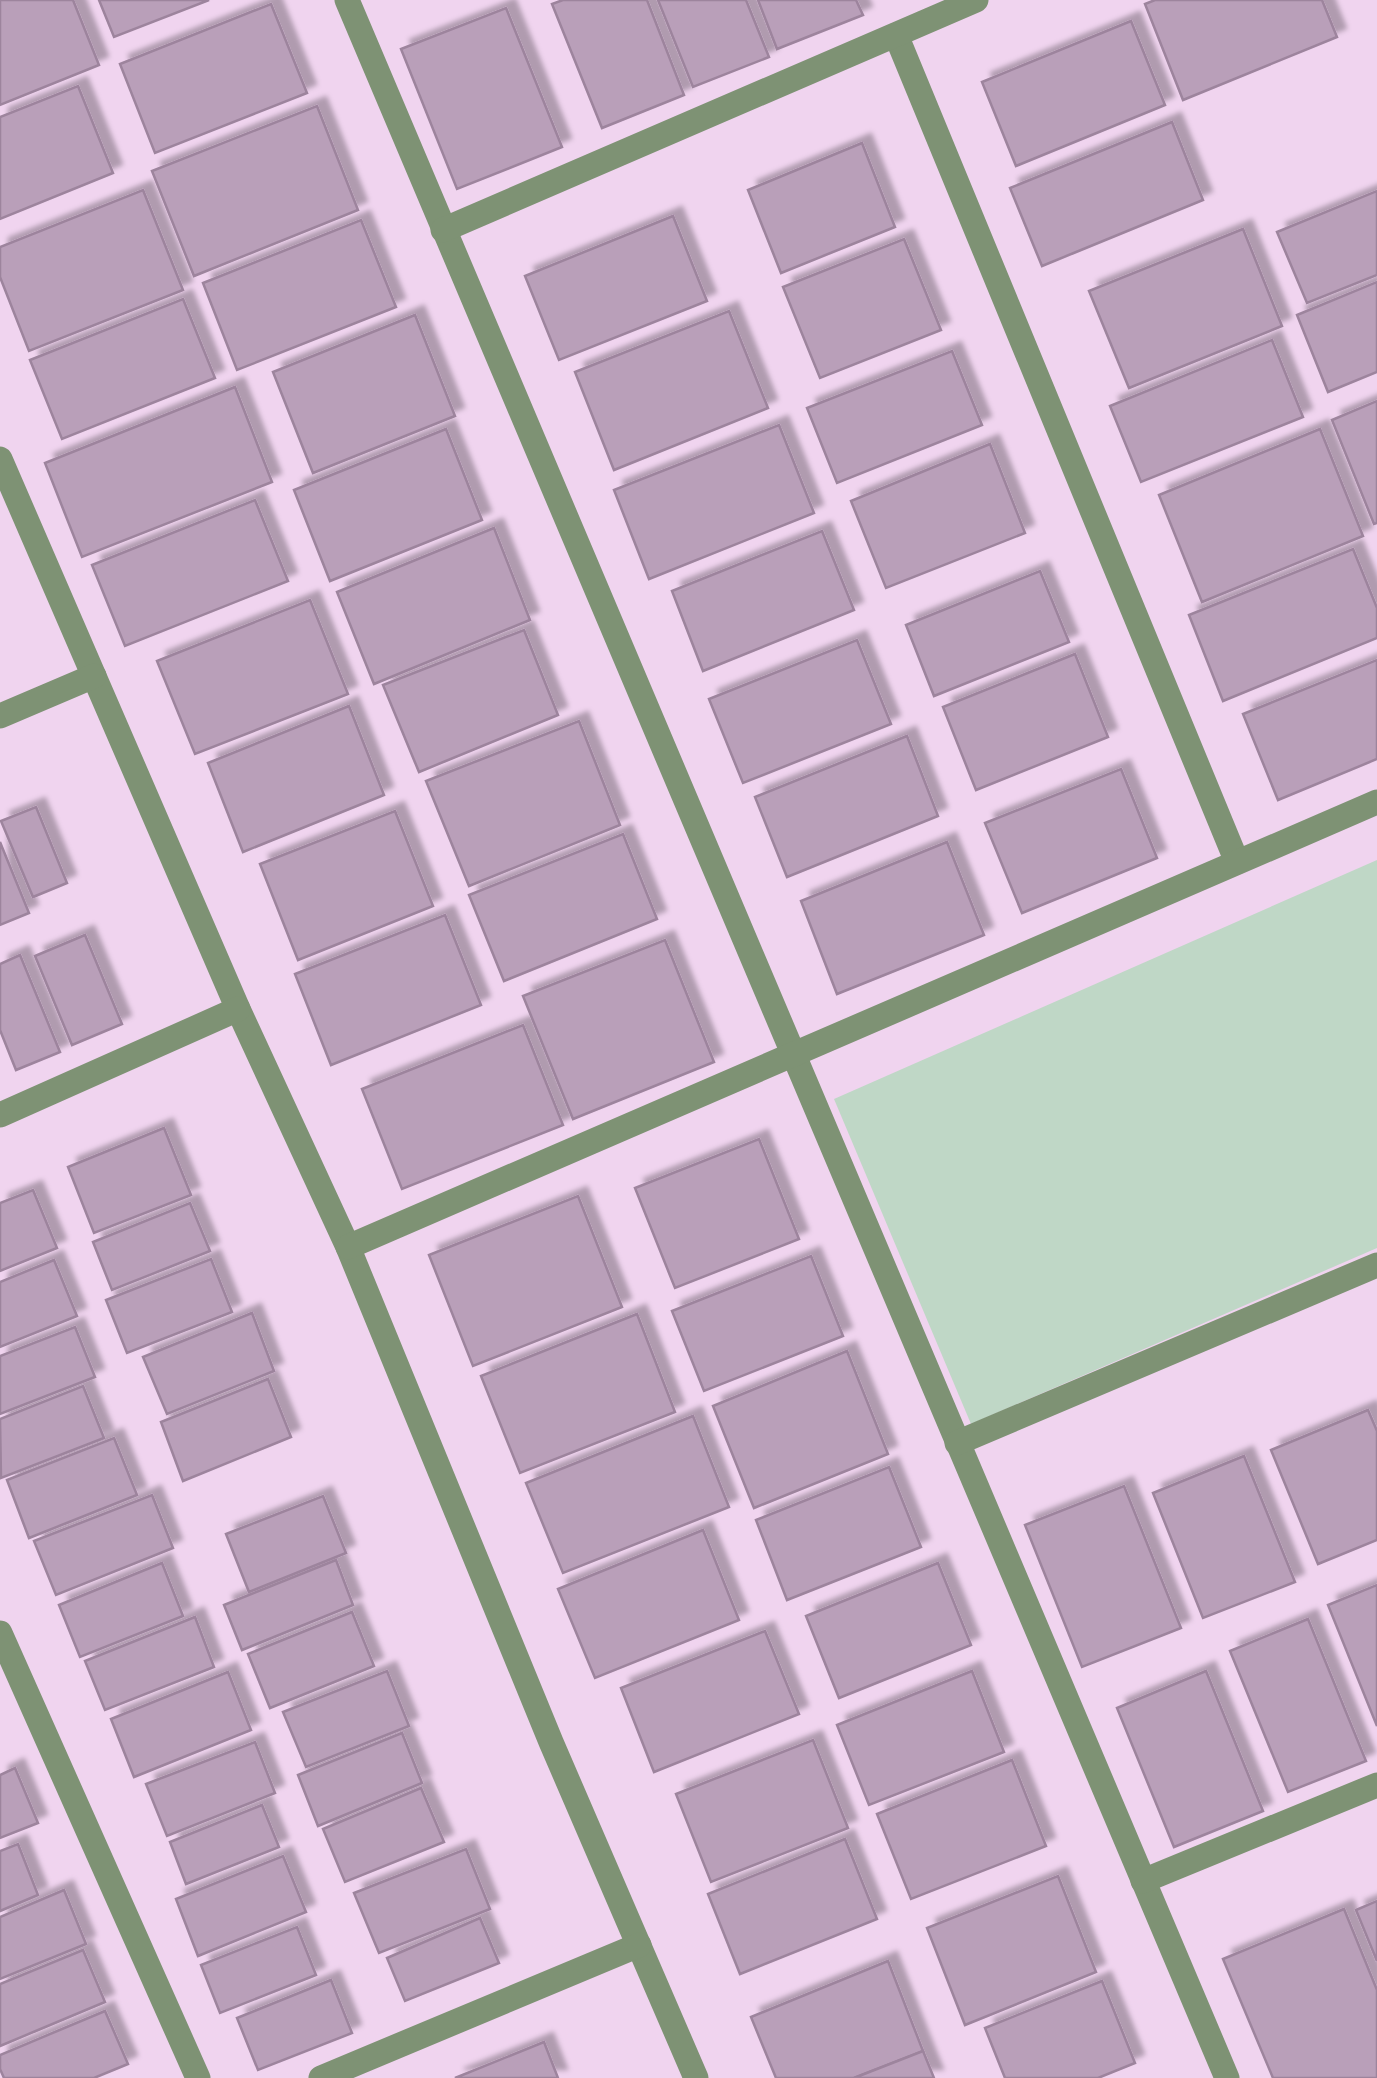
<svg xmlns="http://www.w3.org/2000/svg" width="1377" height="2078" font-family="Barlow,sans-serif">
<defs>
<filter id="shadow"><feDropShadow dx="9" dy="-9" stdDeviation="2.5" flood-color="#0004"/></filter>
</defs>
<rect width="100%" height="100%" fill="#f0d4ef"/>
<!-- green -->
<path fill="#bfd7c6" d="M1377,860V1248L971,1424L834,1099Z"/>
<!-- building -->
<g fill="#b99fb9" stroke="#9d849d" stroke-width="2.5" filter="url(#shadow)">
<path d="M0,0H73L99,65L0,105Z"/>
<path d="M99,0H209L114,37Z"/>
<path d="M563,0H647L684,95L602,128L552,4Z"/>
<path d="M658,0H746L769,57L693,87Z"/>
<path d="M758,0H856L863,15L777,49Z"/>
<path d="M1155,0H1322L1337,37L1183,100L1145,4Z"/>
<path d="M271,4L307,93L155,153L120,64Z"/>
<path d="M506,8L562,147L457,189L401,49Z"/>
<path d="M1131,21L1165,105L1016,166L982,82Z"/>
<path d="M78,86L113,173L0,219V117Z"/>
<path d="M317,106L358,210L194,276L152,171Z"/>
<path d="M1172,122L1203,200L1042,266L1010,188Z"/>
<path d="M862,143L895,227L781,273L748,190Z"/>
<path d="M143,190L183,290L29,351L0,277V247Z"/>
<path d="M1377,191V275L1307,303L1277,232Z"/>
<path d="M673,216L707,301L559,360L525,276Z"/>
<path d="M361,220L396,307L237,370L203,283Z"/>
<path d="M1243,229L1282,326L1129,388L1089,291Z"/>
<path d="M904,239L941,330L820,378L783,287Z"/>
<path d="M1377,282V372L1328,392L1297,315Z"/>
<path d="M183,299L215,378L62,439L30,360Z"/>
<path d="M729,311L768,408L614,470L575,372Z"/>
<path d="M415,315L455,416L313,473L273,372Z"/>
<path d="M1272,340L1303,417L1141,482L1110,406Z"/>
<path d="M952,351L982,425L837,483L807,408Z"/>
<path d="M235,387L272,482L82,557L45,463Z"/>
<path d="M1377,401V523L1374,524L1332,420Z"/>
<path d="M779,425L814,513L649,579L614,490Z"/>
<path d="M446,429L482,520L330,581L294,490Z"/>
<path d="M1320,429L1363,536L1202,602L1159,495Z"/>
<path d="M990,444L1025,533L886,588L851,501Z"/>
<path d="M255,500L288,581L125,646L92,565Z"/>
<path d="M494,528L530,620L374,684L337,592Z"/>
<path d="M822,531L854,610L703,671L672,591Z"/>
<path d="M1353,549L1377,608V638L1223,701L1189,615Z"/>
<path d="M1040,571L1069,642L934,696L906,625Z"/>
<path d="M310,600L348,694L195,754L157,661Z"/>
<path d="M524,630L558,715L419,772L383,685Z"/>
<path d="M857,640L891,724L743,783L709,699Z"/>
<path d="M1075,654L1108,737L976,790L943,707Z"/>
<path d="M1377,660V759L1278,800L1243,714Z"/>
<path d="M349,706L384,795L243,852L208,763Z"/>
<path d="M579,721L620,825L469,886L426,781Z"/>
<path d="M907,736L938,816L787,877L755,797Z"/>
<path d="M1121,769L1157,858L1022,913L985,823Z"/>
<path d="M36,807L67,883L33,897L1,821Z"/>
<path d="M395,811L433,906L298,960L260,864Z"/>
<path d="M623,834L657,919L504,981L469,895Z"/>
<path d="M0,842L29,913L0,925Z"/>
<path d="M947,842L984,935L837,994L801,901Z"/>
<path d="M445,915L481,1005L331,1065L295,974Z"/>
<path d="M85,935L122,1024L72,1045L35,956Z"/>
<path d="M665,940L714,1062L573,1119L523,996Z"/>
<path d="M20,955L60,1052L16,1070L0,1030V964Z"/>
<path d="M523,1025L563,1125L402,1189L362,1089Z"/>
<path d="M164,1128L191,1195L94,1233L68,1167Z"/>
<path d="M759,1139L799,1239L675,1288L635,1188Z"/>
<path d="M33,1190L57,1248L0,1271V1203Z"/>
<path d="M578,1196L622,1307L473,1366L429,1255Z"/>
<path d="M190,1203L210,1251L112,1290L93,1242Z"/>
<path d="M811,1256L843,1336L704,1391L672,1311Z"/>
<path d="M211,1259L232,1312L127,1353L106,1300Z"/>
<path d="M54,1260L77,1316L0,1347V1282Z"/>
<path d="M252,1313L274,1371L167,1414L143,1357Z"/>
<path d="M637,1314L675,1412L520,1473L481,1376Z"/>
<path d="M75,1327L95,1377L0,1414V1356Z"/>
<path d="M847,1351L888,1454L754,1508L713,1406Z"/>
<path d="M268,1379L291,1437L183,1481L161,1422Z"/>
<path d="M83,1386L104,1438L1,1478L0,1419Z"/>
<path d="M1368,1410L1377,1431V1540L1318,1564L1271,1450Z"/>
<path d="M693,1416L729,1507L563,1573L526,1483Z"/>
<path d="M114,1438L137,1495L29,1538L7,1480Z"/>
<path d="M1244,1456L1295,1582L1203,1618L1153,1493Z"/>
<path d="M889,1467L921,1547L787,1600L756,1520Z"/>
<path d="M1124,1486L1181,1628L1082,1667L1025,1525Z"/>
<path d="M152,1495L173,1548L56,1595L34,1541Z"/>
<path d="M323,1496L346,1553L249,1592L226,1534Z"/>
<path d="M703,1530L739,1620L595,1678L558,1589Z"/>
<path d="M336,1560L353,1605L242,1650L224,1605Z"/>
<path d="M162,1563L183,1616L80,1657L59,1605Z"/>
<path d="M938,1563L971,1645L839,1698L806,1616Z"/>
<path d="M1377,1585V1726L1328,1605Z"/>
<path d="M352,1612L374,1666L270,1708L248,1654Z"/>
<path d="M195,1617L214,1667L105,1710L85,1661Z"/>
<path d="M1308,1619L1366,1761L1288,1792L1230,1651Z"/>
<path d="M765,1631L799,1714L654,1772L621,1688Z"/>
<path d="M387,1671L409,1726L306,1767L283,1712Z"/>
<path d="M972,1671L1004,1752L869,1805L837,1725Z"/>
<path d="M1206,1671L1263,1811L1174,1847L1117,1708Z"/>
<path d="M228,1672L251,1730L134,1777L111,1719Z"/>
<path d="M402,1733L422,1783L318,1826L298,1775Z"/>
<path d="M813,1740L848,1828L711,1882L676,1794Z"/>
<path d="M255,1742L275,1793L167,1836L146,1784Z"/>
<path d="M1012,1760L1046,1846L911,1899L877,1814Z"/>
<path d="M15,1768L38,1823L0,1838V1775Z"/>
<path d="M421,1788L444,1842L345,1882L323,1829Z"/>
<path d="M262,1805L279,1847L186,1884L170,1842Z"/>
<path d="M845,1839L877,1919L740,1974L708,1894Z"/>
<path d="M18,1844L38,1895L0,1911V1851Z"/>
<path d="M466,1849L490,1909L379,1953L354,1893Z"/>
<path d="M283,1856L306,1912L198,1956L176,1899Z"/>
<path d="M1058,1876L1096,1972L965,2025L927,1928Z"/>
<path d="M64,1890L86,1944L0,1979V1917Z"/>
<path d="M1377,1901V1961L1356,1910Z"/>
<path d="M1344,1909L1377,1990V2078H1273L1223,1959Z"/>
<path d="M480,1918L499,1963L405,2001L387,1958Z"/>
<path d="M297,1927L316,1975L220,2013L201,1965Z"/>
<path d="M83,1950L105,2002L0,2046V1984Z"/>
<path d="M888,1961L923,2051L854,2078H776L751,2017Z"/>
<path d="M331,1980L352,2033L258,2070L237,2018Z"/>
<path d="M1102,1981L1135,2063L1098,2078H1005L985,2028Z"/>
<path d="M105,2011L128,2064L94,2078H4L0,2069V2055Z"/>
<path d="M544,2042L558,2078H455Z"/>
<path d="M923,2051L934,2078H854Z"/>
</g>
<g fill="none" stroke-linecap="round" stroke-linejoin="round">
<!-- minor -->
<g stroke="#7e9274" stroke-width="25">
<path d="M347,0L1227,2078"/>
<path d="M896,35L1237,862"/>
<path d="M443,230L976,0"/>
<path d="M0,459L238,1009L348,1247L551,1742L696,2078"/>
<path d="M0,716L94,676"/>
<path d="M0,1115L238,1009"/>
<path d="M348,1247L1377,802"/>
<path d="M957,1443L1377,1265"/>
<path d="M0,1633L198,2078"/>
<path d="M1143,1881L1377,1785"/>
<path d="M321,2078L639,1945"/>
</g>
</g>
</svg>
